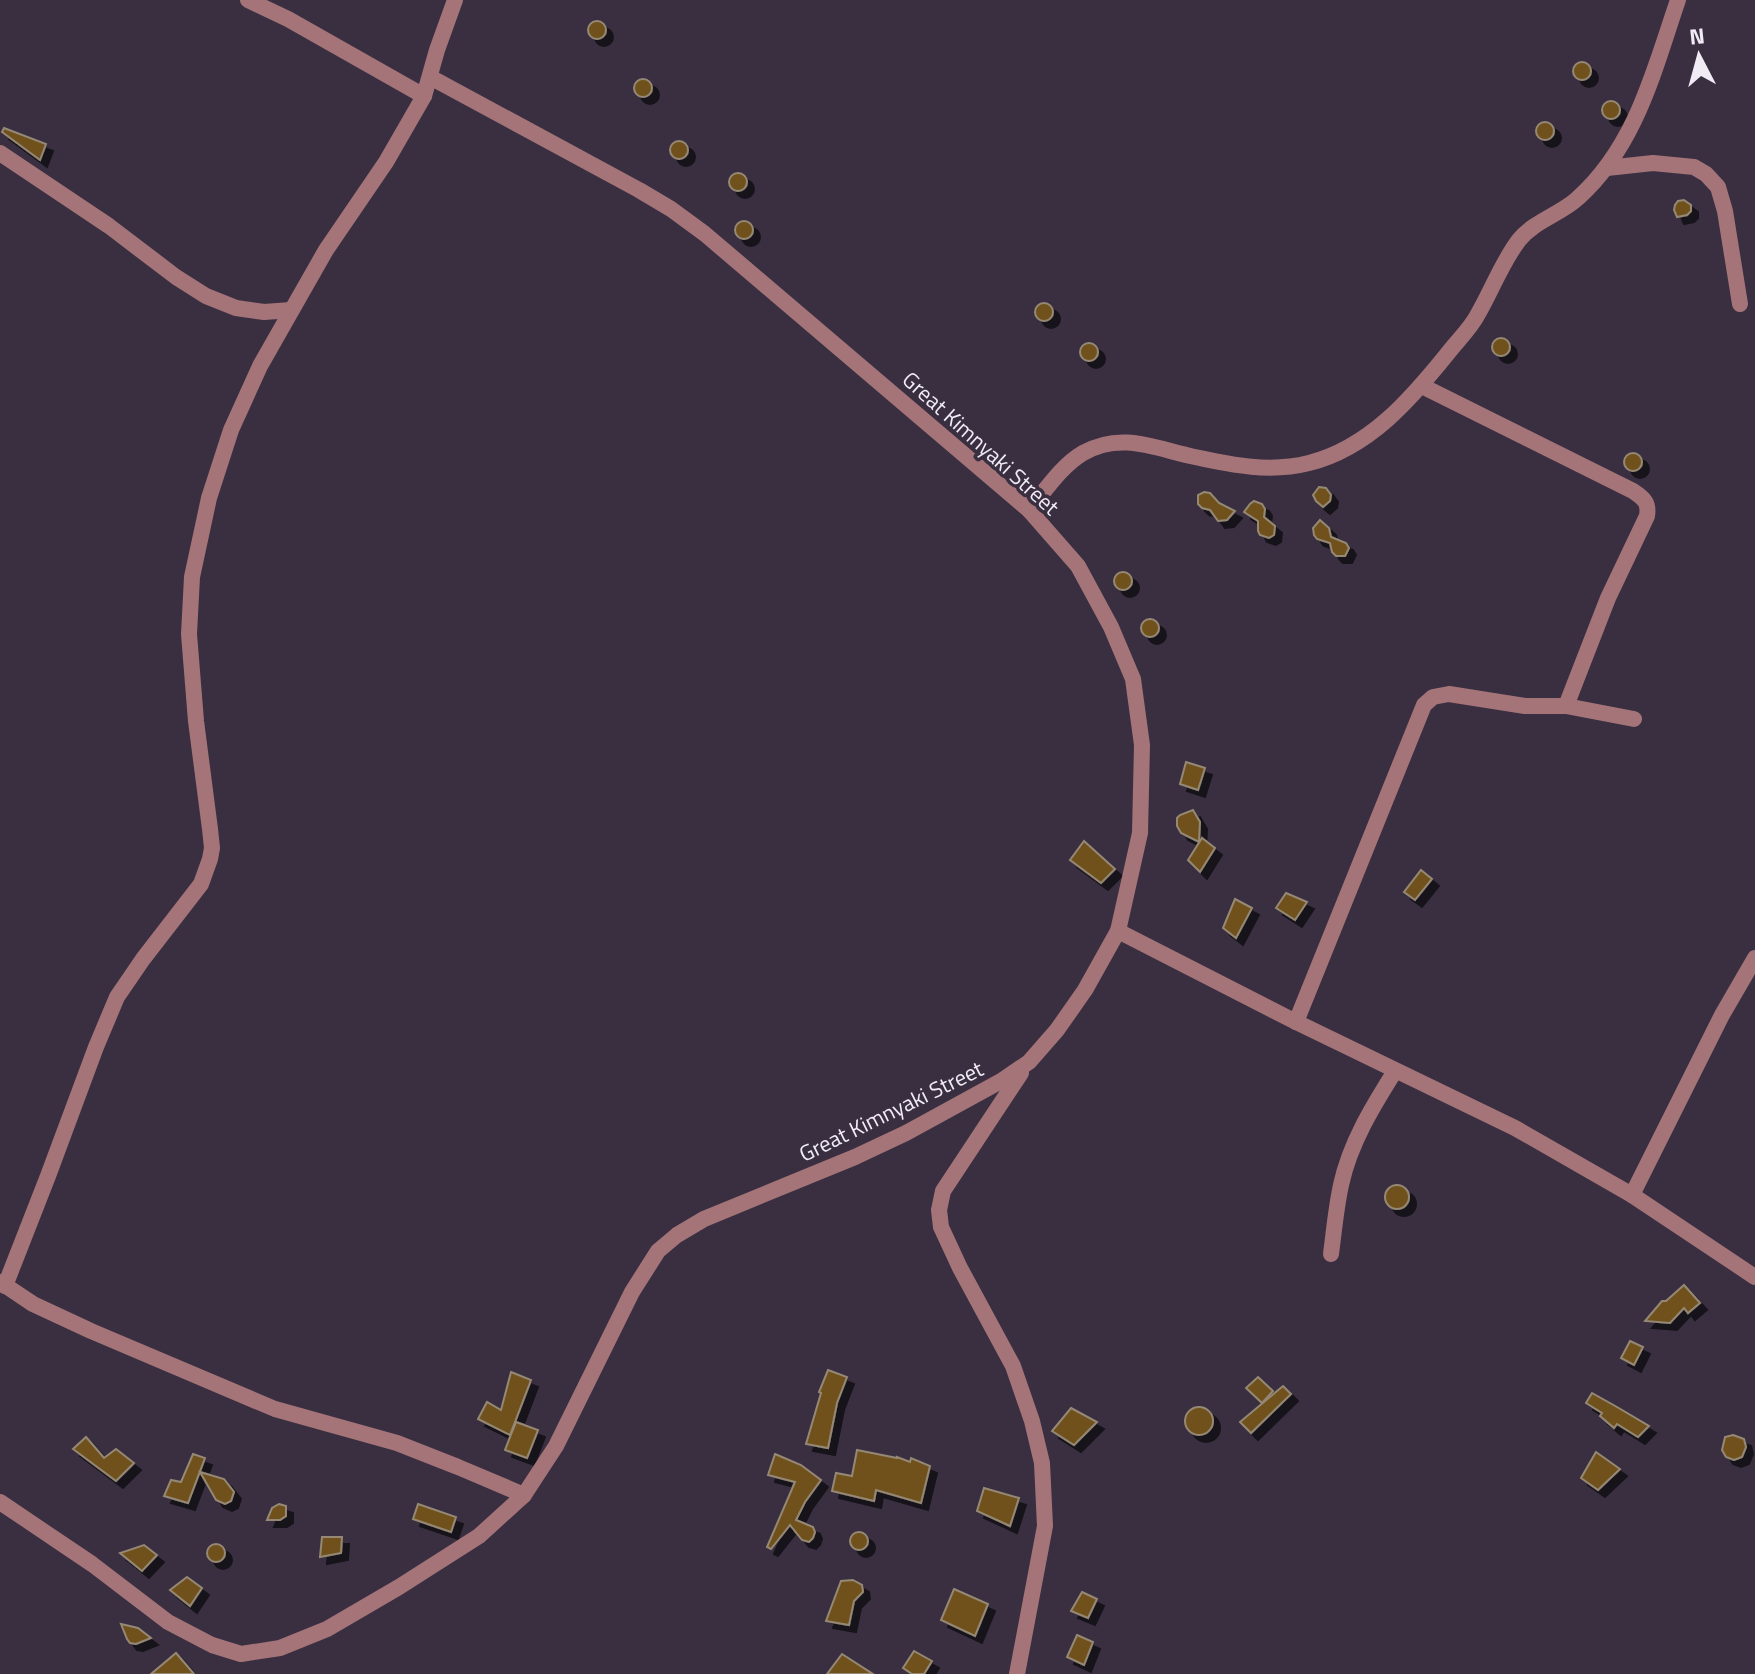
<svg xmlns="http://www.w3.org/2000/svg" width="1755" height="1674" font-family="'Titillium Web',sans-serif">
<defs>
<filter id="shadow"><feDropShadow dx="7" dy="7" stdDeviation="0" flood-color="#0009"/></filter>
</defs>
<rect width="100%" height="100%" fill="#392f40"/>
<!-- building -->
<g fill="#6f511e" stroke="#958874" stroke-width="2" filter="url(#shadow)">
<circle cx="597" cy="30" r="9"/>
<circle cx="1582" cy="71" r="9"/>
<circle cx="643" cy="88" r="9"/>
<circle cx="1611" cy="110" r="9"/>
<circle cx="1545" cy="131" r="9"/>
<path d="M4,128L46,144L40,160L2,132Z"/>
<circle cx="679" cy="150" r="9"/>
<circle cx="738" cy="182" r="9"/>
<path d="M1684,200L1691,205V211L1687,215L1677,217L1674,210L1675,205L1678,201Z"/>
<circle cx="744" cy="230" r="9"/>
<circle cx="1044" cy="312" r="9"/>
<circle cx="1501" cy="347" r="9"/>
<circle cx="1089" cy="352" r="9"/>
<circle cx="1633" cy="462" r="9"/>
<path d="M1319,487L1326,488L1331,495L1330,501L1323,507L1316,501L1313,495Z"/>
<path d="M1204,492L1210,493L1219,503L1235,511L1227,520L1218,521L1210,510L1202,508L1198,504V495Z"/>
<path d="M1254,501L1262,504L1265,509L1264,517L1275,526L1274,535L1269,538L1260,535L1258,531V521L1244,512L1250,504Z"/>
<path d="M1320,520L1329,528L1331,537L1346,543L1349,548L1345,556H1336L1332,552L1330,543L1317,539L1314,535L1313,528Z"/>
<circle cx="1123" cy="581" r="9"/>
<circle cx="1150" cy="628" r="9"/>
<path d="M1186,762L1205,768L1198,790L1180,784Z"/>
<path d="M1193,810L1200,822L1199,842L1181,833L1177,826V818L1180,815Z"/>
<path d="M1202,838L1215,848L1200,872L1188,860Z"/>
<path d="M1084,841L1115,869L1101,883L1070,860Z"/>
<path d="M1421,870L1432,879L1415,900L1404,892Z"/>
<path d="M1286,893L1307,902L1295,920L1276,908Z"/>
<path d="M1235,899L1252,908L1236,938L1223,928Z"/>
<circle cx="1397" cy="1197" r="12"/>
<path d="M1684,1285L1700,1303L1688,1313L1684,1308L1670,1323L1645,1321L1662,1301H1666Z"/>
<path d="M1630,1341L1643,1347L1634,1365L1621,1358Z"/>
<path d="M828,1370L847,1377L837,1403L828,1448L806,1444L821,1393L819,1392Z"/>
<path d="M511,1372L531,1380L510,1435L478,1419L487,1402L501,1410Z"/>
<path d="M1258,1377L1273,1391L1262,1403L1246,1388Z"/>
<path d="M1283,1386L1291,1394L1251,1433L1240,1422Z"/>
<path d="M1592,1393L1617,1407L1649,1426L1638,1437L1617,1424L1614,1428L1600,1416L1602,1413L1586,1403Z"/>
<circle cx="1199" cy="1421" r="14"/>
<path d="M1071,1408L1097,1422L1074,1445L1052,1431Z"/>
<path d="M516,1422L538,1430L527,1458L505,1450Z"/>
<path d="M1733,1435L1744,1439L1746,1447L1742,1457L1734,1460L1726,1457L1722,1450L1725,1437Z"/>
<path d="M86,1437L104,1458L116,1449L134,1463L116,1481L73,1449Z"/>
<path d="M857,1450L897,1458V1457L910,1462L911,1458L930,1466L921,1503L876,1490L874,1501L832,1491L836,1473L852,1476Z"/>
<path d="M1596,1452L1620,1469L1598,1490L1581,1478Z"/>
<path d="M193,1454L205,1458L188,1503L164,1496L171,1480L181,1482Z"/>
<path d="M775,1454L801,1465L821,1480L805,1502L796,1520L813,1527L815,1532L813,1538L809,1542L802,1540L790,1525L771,1549L767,1547L795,1482L768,1475Z"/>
<path d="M200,1472L224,1479L234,1492L231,1501L225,1504L216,1500Z"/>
<path d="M984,1488L1019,1498L1010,1526L977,1511Z"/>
<path d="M279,1504L286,1506V1516L280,1520H267L272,1508Z"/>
<path d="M418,1504L456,1517L451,1532L413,1519Z"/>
<circle cx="859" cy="1541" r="9"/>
<path d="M322,1537H342L341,1553L320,1557Z"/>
<circle cx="216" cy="1553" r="9"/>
<path d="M144,1545L157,1555L142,1571L120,1553Z"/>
<path d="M187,1577L202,1588L190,1606L170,1590Z"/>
<path d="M853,1580L862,1585L863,1592L854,1601L849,1625L826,1621L841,1581Z"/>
<path d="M954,1589L988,1604L975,1636L941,1620Z"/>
<path d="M1082,1592L1097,1599L1088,1618L1071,1611Z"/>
<path d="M121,1624L138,1628L151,1638L136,1644L130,1643L127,1639Z"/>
<path d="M1077,1635L1093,1642L1084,1665L1067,1657Z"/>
<path d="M914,1651L932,1661L924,1674H912L903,1668Z"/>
<path d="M176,1653L194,1674H151Z"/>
<path d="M842,1654L873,1674H827Z"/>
</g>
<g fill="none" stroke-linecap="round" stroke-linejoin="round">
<!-- minor -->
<g stroke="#a57479" stroke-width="16">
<path d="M248,0L288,19L424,96"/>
<path d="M0,153L109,226L176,277L206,296L236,308L264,312L291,310"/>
<path d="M1607,168L1653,163L1694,167L1706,174L1718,187L1725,211L1740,304"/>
<path d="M1422,386L1633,491C1645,499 1649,503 1647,516L1608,598L1566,706"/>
<path d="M1029,510C1045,491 1061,466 1083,453C1122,431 1156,449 1195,457C1232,465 1270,473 1309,463C1369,448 1411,399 1448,353C1458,340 1471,328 1478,314C1492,290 1502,262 1519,240C1534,221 1561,214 1578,198C1636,146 1654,70 1678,0"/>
<path d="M1118,931L1296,1022L1515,1128L1632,1195L1755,1277"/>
<path d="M1296,1022L1424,705L1433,697L1449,694L1525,706H1566L1634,719"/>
<path d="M1632,1195L1722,1015L1755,958"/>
<path d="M1331,1254C1334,1231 1336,1208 1341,1185C1350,1143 1373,1106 1395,1071"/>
<path d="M0,1282L33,1304L91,1331L275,1409L397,1443L458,1467L524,1495"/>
<path d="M5,1286L48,1176L96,1047L117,997L143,959L201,884L210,859L212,848L210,829L196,721L189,634L192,577L209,498L231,430L260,366L326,250L386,162L424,96L437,50L455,0"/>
<path d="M0,1502L92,1564L168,1622L212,1645L241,1654L280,1648L327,1629L399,1587L479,1536L524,1495L556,1446L632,1292L658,1251L677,1235L704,1219L855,1157L906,1133L1001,1081L1029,1062L1057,1030L1085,990L1118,931L1140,833L1142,745L1133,679L1111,627L1078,566L1029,510L705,234L671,209L639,190L430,77"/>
<path d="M1017,1674L1045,1526L1042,1463L1032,1421L1013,1366L960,1268L941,1227L939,1210L943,1191L1021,1073"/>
</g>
</g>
<g text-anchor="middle" stroke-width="7" stroke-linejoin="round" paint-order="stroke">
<!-- street labels -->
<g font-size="22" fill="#f1ebf6" stroke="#392f40">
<text transform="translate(981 443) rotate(42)" y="8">Great Kimnyaki Street</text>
<text transform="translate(891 1111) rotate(-26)" y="8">Great Kimnyaki Street</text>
</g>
</g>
<!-- north arrow -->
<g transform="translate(1699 56) rotate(354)" stroke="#392f40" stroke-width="6" paint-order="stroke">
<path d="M0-6L14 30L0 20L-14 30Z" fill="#f1ebf6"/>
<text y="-12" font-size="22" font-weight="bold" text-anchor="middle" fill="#f1ebf6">N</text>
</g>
</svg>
